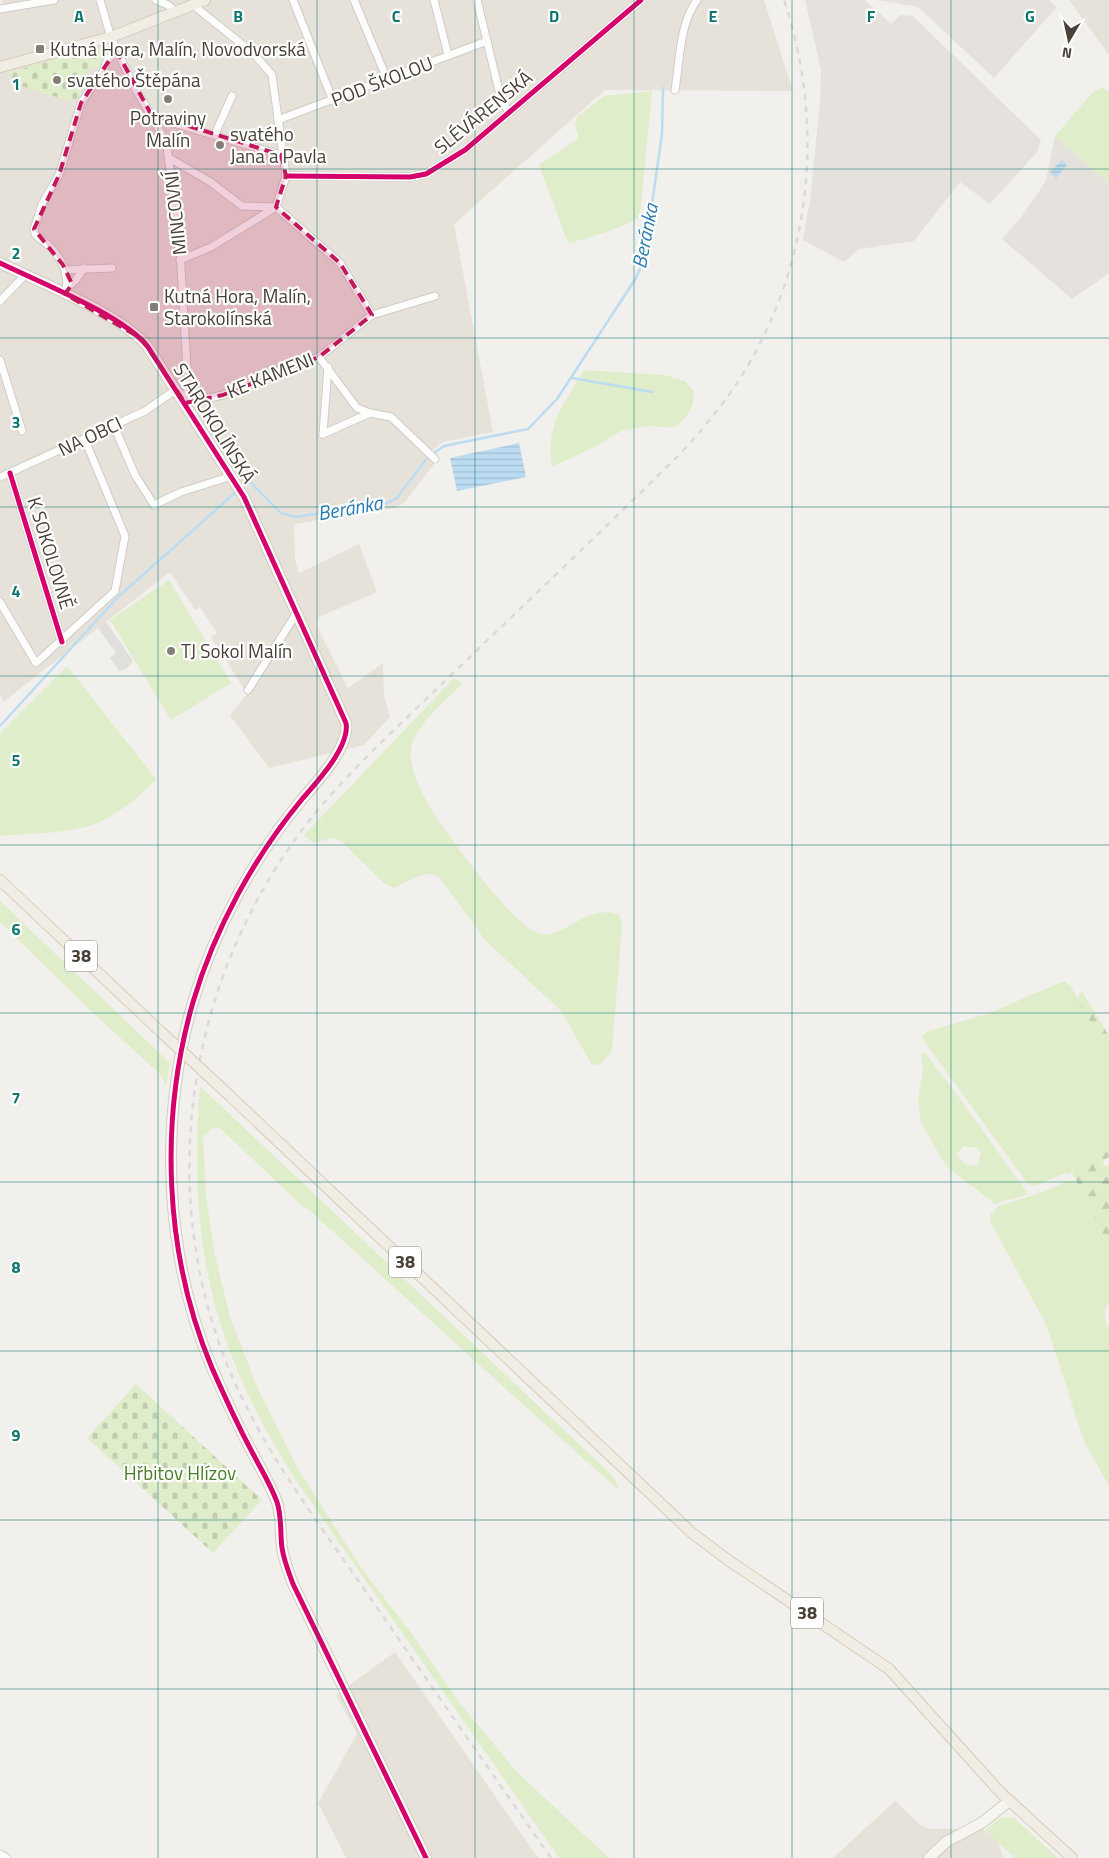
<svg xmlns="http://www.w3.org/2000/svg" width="1109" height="1858" font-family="'Titillium Web',sans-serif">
<defs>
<pattern id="forest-firs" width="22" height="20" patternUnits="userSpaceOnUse" patternTransform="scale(1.25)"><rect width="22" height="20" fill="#e0edcb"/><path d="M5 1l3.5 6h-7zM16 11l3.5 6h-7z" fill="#c2ccaf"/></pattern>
<pattern id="cemetery-stones" width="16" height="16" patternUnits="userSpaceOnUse" patternTransform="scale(1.25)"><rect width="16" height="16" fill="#e0edcb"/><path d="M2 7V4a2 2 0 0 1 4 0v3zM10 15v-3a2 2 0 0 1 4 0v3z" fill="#c2ccaf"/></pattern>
<pattern id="water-rules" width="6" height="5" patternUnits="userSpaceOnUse" patternTransform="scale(1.25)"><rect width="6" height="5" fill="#bbdcf1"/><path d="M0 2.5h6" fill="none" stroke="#a2becf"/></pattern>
</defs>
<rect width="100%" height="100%" fill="#f2f0ec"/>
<!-- residential -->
<g fill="#e6e2d9">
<path d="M2,0H764L793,91L605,90L454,224L493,432L442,442L432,451L434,464L405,502L395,508L294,524L295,559L299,573L359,544L377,592L319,617L316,625L348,688L383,663L384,697L390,717L364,745L269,768L230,715L247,694L211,637L217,633L200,607L195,610L170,572L3,702L0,695V12L5,11Z"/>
<path d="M1069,0H1109V55Z"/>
<path d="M395,1652L538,1858H346L318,1803L357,1734L336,1695Z"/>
<path d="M895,1801L920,1825L930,1829H983L998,1842L1003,1858H833Z"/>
</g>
<!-- industrial -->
<g fill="#e5e1dd">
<path d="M805,0H865L891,24L900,15L913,16L1041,140L1037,152L990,204L960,182L914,241L859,249L844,262L803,240L810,201L820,102L821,70Z"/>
<path d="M877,0H1049L1057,7L994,78L918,7Z"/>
<path d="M1055,136L1109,184V273L1072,299L1002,239L1022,216L1046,181Z"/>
</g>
<!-- green -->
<g fill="#e0edcb" fill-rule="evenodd">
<path d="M1102,87L1109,92V184L1055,136L1092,93Z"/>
<path d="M652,91L640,216C632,225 581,241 568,243L539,165L579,138L575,125L577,117L604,96Z"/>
<path d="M584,370L664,375L685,381L694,392C694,409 687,417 674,428L651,426L621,431L598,445L552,467C545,425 564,404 584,370Z"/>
<path d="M169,580L231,683L171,720L110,620Z"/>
<path d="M67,666L156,779C137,800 110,821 82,828C57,834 25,833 0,836V733Z"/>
<path d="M454,678L462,684C445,702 419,721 412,745C407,761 418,786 426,800C439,825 515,929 540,934C563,939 589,902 619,915L622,925L612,1051L601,1064L592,1065L561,1011L485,940L440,878C426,867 408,882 394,888L385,884L341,841L332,838L313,843L304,835Z"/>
<path d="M0,901L170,1063L166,1086L162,1076L89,1009L0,922Z"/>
<path d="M1064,981L1071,987L1109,1054V1138L1073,1168V1172L1066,1175L1065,1173L1035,1186L1028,1184L924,1041L923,1035L928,1031L987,1014Z"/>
<path d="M925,1053L956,1093L1028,1194L995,1204L946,1166L921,1123L918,1100L923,1069L921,1055ZM964,1146L977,1148L981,1153L977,1166C966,1166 962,1163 957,1154Z"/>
<path d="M200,1086L614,1477L619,1490C514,1398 412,1303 308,1209L300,1204L220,1128L214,1127L203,1136L206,1195L215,1255L230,1317L258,1389L298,1469L364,1572L412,1634L459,1702L517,1772L609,1858H559L295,1479C211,1346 188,1242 200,1086Z"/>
<path d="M1069,1180L1076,1182L1109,1247V1302C1102,1311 1104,1318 1109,1329V1487L1084,1441L1046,1324L991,1223L990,1215L999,1206L1049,1190Z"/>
<path d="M1006,1817L1014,1818L1058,1858H1015L985,1830L1000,1818Z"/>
</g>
<!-- forest -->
<g fill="url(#forest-firs)">
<path d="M1082,991L1109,1036V1054L1077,999Z"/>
<path d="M1109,1138V1157L1103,1161L1104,1165L1109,1166V1247L1073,1175L1074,1167Z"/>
</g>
<!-- cemetery -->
<g fill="url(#cemetery-stones)">
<path d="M100,47L103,52L99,69L91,68L77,99L66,100L12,83L10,72Z"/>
<path d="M136,1384L262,1500L213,1553L87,1438Z"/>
</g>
<!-- parking -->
<path fill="#e1dfdb" d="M106,622L133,661L126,669L119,671L110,658L116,653L98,628Z"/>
<!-- water -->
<g fill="url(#water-rules)">
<path d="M1062,160L1067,165L1056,178L1050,172Z"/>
<path d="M519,443L526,477L457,491L450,458Z"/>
</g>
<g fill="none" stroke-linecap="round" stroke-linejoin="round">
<!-- stream -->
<g stroke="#bbdcf1" stroke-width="2.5">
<path d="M572,378L652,392"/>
<path d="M241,487L250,482L281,513L296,517L387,503L397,498L427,458L444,446L528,429L557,399L636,278L644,260L662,134L663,88"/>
<path d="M0,726L117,598L237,491"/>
</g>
<defs>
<g id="street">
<path d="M100,0L109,31"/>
<path d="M156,0L168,5L175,12"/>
<path d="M293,0L333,101"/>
<path d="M354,0L387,79"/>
<path d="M434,0L448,55"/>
<path d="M477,0L501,99L509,112"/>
<path d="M193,5L254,54L272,75L286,176L276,207"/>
<path d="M0,9L54,0"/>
<path d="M111,37L131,81L160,131L167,147L180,251L188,384L185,403L223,395L273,373L319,357L372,315L340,263L276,207"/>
<path d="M675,90C680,61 679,25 697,0"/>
<path d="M151,114L186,127L281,155"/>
<path d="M278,120L487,41"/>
<path d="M215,134L232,96"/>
<path d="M169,158L209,181L242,206L276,207"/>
<path d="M286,176L410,177L426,174L465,150L641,0"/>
<path d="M180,260L211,247L276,207"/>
<path d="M65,270L112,268"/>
<path d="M67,288L76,280L84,268"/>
<path d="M65,294C71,276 61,256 47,244C41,239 35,238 34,229L42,204L59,175L81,103L96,81L101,77L107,61L116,50"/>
<path d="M0,301L25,275"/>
<path d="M372,315L435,296"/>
<path d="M319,357L357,408L370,413L391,417L435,459"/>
<path d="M0,360L22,431"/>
<path d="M114,426L135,475L154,505L181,492L232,476"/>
<path d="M323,434L328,367"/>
<path d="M323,434L370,413"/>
<path d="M10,473L62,642"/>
<path d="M0,477L145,411L177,389"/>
<path d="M0,602L36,663L115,591L125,536L85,440"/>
<path d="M248,690L296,614"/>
<path d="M0,1854L7,1858"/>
</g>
<g id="secondary">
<path d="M0,263C39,282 123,315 148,347L244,497L346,723C350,746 318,781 303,798C254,857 215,928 193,1002C159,1120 164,1254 212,1368C224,1395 236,1422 250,1448C259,1466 270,1483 277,1502C282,1517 280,1533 282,1548C284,1561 289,1573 293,1584L426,1858"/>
<path d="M929,1858L946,1842L983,1822L1009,1801"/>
</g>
<g id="primary">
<path d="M0,67L111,37L205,0"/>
<path d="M0,880L161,1032"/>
<path d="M230,1096L692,1533L728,1560L889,1669L1000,1792L1072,1858"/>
</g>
</defs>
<!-- street casing -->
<use href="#street" stroke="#cfccc8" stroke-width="9"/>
<!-- secondary casing -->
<use href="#secondary" stroke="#d2cdc2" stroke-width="12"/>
<!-- primary casing -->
<use href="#primary" stroke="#d5ccb8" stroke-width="12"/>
<!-- street -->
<use href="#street" stroke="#fdfdfc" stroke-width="7"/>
<!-- secondary -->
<use href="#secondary" stroke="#f7f5ef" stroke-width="10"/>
<!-- primary -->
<use href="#primary" stroke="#f1ede4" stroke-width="10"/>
<!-- rail -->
<path stroke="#dadad9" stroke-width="2.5" stroke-dasharray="6 6" stroke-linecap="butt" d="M551,1858C488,1768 425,1677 362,1586C312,1514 259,1444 226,1362C153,1176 192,963 317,811C357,763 404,721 448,678C526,603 604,529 680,454C700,432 719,410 735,386C811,272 827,129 784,0"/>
<defs>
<path id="primary-bridge" d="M161,1032L230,1096"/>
</defs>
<!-- primary-bridge casing -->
<use href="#primary-bridge" stroke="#d5ccb8" stroke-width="12" stroke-linecap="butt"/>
<!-- primary-bridge -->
<use href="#primary-bridge" stroke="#f1ede4" stroke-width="10"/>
<defs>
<g id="cycleway">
<path d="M286,176L410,177L426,174L465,150L641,0"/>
<path d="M0,263C39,282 123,315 148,347L244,497L346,723C350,746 318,781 303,798C254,857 215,928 193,1002C159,1120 164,1254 212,1368C224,1395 236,1422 250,1448C259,1466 270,1483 277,1502C282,1517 280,1533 282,1548C284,1561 289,1573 293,1584L426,1858"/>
<path d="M10,473L62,642"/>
</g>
</defs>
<!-- cycleway casing -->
<use href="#cycleway" stroke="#fff" stroke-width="8"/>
<!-- cycleway -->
<use href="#cycleway" stroke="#d6006c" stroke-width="5"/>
</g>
<!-- marked area -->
<path fill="#c2185b" fill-opacity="0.2" stroke="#c2185b" stroke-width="4" stroke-dasharray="10 6" stroke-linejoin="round" d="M116,50L151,114L281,155L286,176L276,207L340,263L372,315L319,357L223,395L185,403L142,339L65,294L72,284L63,265L34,229L59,175L81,103Z"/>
<!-- grid -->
<path fill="none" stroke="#0f766e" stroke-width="1" stroke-opacity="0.55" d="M158,0V1858M317,0V1858M475,0V1858M634,0V1858M792,0V1858M951,0V1858M0,169H1109M0,338H1109M0,507H1109M0,676H1109M0,845H1109M0,1013H1109M0,1182H1109M0,1351H1109M0,1520H1109M0,1689H1109"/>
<!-- markers -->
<g fill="#847e76" stroke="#fff" stroke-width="2">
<rect x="35" y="44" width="10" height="10" rx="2.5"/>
<circle cx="57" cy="80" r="5"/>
<circle cx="168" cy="99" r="5"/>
<circle cx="220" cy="145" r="5"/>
<rect x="149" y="302" width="10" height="10" rx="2.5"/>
<circle cx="171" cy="651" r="5"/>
</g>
<g text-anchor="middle" stroke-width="4.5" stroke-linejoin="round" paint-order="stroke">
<!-- shield labels -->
<g fill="#fff" stroke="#807a73" stroke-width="1">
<rect x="65" y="940.5" width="32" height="31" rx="4"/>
<rect x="389" y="1246.5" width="32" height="31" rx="4"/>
<rect x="791" y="1597.5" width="32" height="31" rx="4"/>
</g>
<g font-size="18" font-weight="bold" fill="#494137">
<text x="81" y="962">38</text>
<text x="405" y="1268">38</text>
<text x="807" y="1619">38</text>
</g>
<!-- poi labels -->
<g font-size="19" fill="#494137" stroke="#fff" text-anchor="start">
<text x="50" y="56">Kutná Hora, Malín, Novodvorská</text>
<text x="67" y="87">svatého Štěpána</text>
<text x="168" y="125" text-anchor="middle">Potraviny<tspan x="168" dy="22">Malín</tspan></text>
<text x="230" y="141">svatého<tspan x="230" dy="22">Jana a Pavla</tspan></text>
<text x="164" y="303">Kutná Hora, Malín,<tspan x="164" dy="22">Starokolínská</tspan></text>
<text x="181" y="658">TJ Sokol Malín</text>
</g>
<!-- street labels -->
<g font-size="19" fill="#494137" stroke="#fff">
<text transform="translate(382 81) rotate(-21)" y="7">POD ŠKOLOU</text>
<text transform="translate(483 112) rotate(-39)" y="7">SLÉVÁRENSKÁ</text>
<text transform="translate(175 213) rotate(-96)" y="7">MINCOVNÍ</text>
<text transform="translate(270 375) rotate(-22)" y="7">KE KAMENI</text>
<text transform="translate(215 423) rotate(58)" y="7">STAROKOLÍNSKÁ</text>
<text transform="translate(90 436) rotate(-25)" y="7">NA OBCI</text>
<text transform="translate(51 553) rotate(73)" y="7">K SOKOLOVNĚ</text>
</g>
<!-- park labels -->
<g font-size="19" fill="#4a7d27" stroke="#fff">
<text x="180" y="1480">Hřbitov Hlízov</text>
</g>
<!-- water labels -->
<g font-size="20" font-style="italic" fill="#2a7bb1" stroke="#fff">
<text transform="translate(645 236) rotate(-79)" y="7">Beránka</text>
<text transform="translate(350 508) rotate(-10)" y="7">Beránka</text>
</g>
</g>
<g font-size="16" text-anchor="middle" font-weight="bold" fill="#0f766e" stroke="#fff" stroke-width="4.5" stroke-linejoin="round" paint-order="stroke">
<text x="79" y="22">A</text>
<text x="238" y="22">B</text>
<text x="396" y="22">C</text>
<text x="554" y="22">D</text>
<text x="713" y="22">E</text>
<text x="871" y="22">F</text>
<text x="1030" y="22">G</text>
<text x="16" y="90">1</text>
<text x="16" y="259">2</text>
<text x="16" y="428">3</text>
<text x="16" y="597">4</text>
<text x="16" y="766">5</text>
<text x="16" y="935">6</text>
<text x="16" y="1104">7</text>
<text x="16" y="1273">8</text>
<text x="16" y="1441">9</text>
</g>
<!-- north arrow -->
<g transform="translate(1069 40) rotate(189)" stroke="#ffffff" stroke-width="4" paint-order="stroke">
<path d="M0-4L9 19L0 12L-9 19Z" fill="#494137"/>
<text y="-8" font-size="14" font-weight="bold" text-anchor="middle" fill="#494137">N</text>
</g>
</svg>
